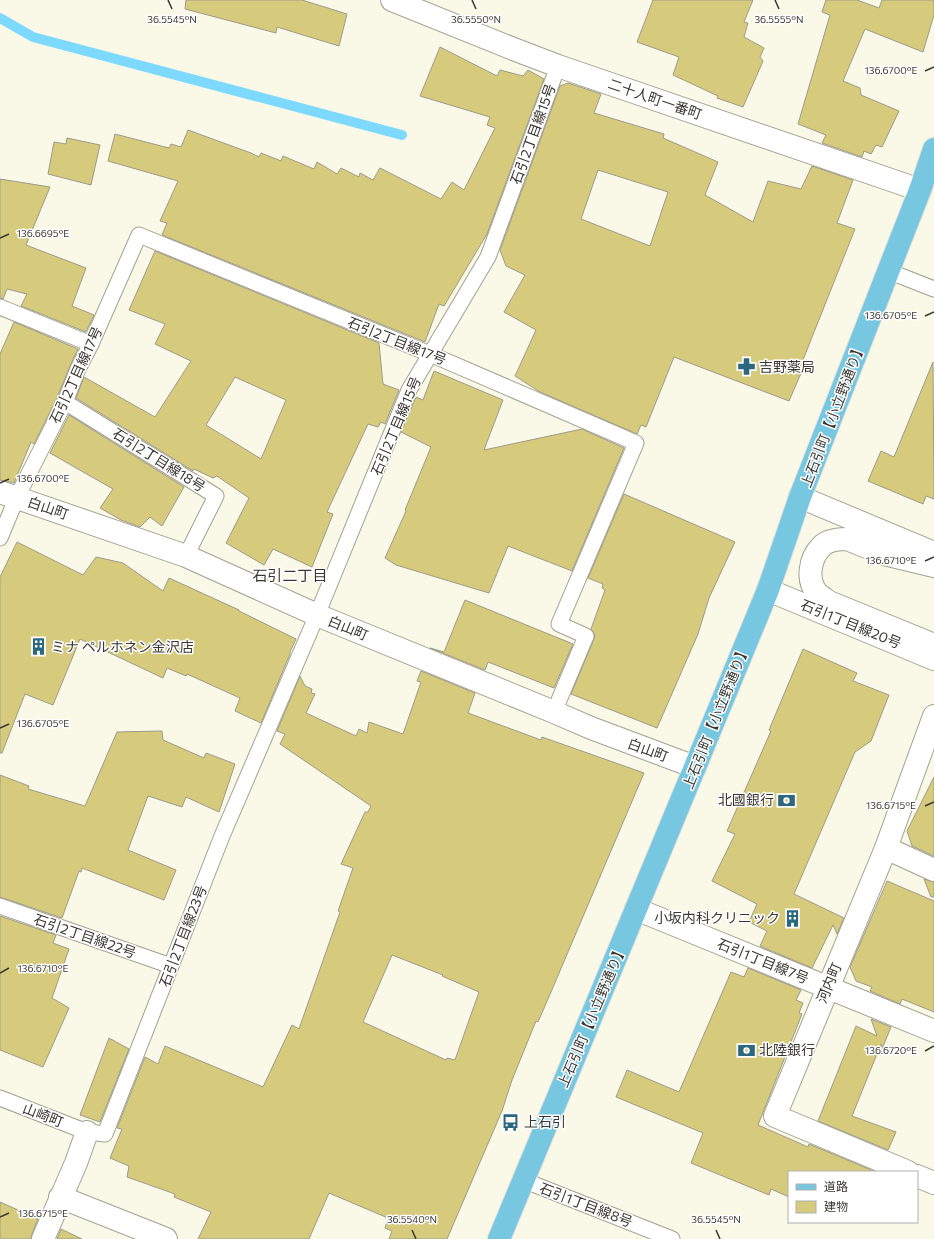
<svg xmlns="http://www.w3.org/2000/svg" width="934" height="1239" font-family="Commissioner,'Noto Sans JP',sans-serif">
<rect width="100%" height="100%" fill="#faf8e6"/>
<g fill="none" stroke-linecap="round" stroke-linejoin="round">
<!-- stream -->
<path stroke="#7dd9fd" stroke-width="10" d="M0,18L33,37L402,135"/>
</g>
<!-- building -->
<g fill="#d6cb7c" stroke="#9d9b8b" fill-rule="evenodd">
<path d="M186,0H302L347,14L339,46L277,27L276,33L185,9Z"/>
<path d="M653,0H753L744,22L748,23L744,37L764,48L760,57L763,61L743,107L717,98L718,96L673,75L679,57L637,42Z"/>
<path d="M826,0H857L879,8L882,0H934V15L923,52L865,29L843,81L860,88L861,95L899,111L882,147L876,145L871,154L864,151L862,157L822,143L826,135L798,124L830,15L822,12Z"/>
<path d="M440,47L497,76L500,70L523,76L528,70L544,79L487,234L444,306L439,304L425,342L162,235L167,223L160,221L178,181L108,161L115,134L169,148L171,144L181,147L188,130L251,153L259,157L261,153L281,161L283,156L314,169L317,162L337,174L341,168L359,177L360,173L373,180L380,168L441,199L452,182L464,190L495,128L487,125L490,117L420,96Z"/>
<path d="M568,83L601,94L594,113L664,134L663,138L718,162L705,195L753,222L768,181L801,189L812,166L853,180L837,223L855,229L799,370L802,371L789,401L674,357L646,427L641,425L637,434L540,392L515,376L536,330L504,312L525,275L506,266L500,250L560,86ZM598,170L668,192L650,246L581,219Z"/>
<path d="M67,138L100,145L91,185L48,174L54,142L66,144Z"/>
<path d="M0,179L50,187L26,245L86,268L72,306L94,315L86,332L21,306L27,294L7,289L3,299L0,298Z"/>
<path d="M155,251L379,343L383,384L399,390L385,424L381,422L378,427L368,424L327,512L333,514L312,567L273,549L264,565L226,543L249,498L217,476L213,478L194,469L193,471L76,398L84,377L155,417L191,361L155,344L165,324L129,310ZM235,377L286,400L261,459L206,425Z"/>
<path d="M14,322L78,349L70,366L57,398L34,444L31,442L14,483L0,480V354Z"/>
<path d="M933,362L934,499L926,496L923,504L868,481L881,451L894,457Z"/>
<path d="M434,371L503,400L484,450L582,429L624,448L572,571L508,546L489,593L396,565L385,558L406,511L405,510L431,447L401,432L416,397L423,400Z"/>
<path d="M69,415L184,487L162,526L150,517L140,527L121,520L100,508L113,489L50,453Z"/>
<path d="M624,494L735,542L709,598L698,634L657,728L571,694L594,639L595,635L591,629L605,590L602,588L603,584L588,578Z"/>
<path d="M17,542L83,575L96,557L123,563L163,591L169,578L239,610V611L296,639L290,652V654L261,723L235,711L240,698L187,674L186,676L167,668L163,678L80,639L53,705L25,694L2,753H0V577Z"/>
<path d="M465,600L573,644L554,688L488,662L485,670L430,648L444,652Z"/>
<path d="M803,649L857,673L853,681L889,695L871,741L855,752L794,894L844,918L837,934L833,925L812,968L760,946L767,931L749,922L757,904L712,881L735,834L727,831L771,731L769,730Z"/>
<path d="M421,671L475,693L468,713L541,740L542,737L644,773L551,992L538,1022L536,1021L512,1080L502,1111L447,1239H389L392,1231L385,1228L388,1218L329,1193L309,1239H198L211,1212L174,1197L175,1194L127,1177L129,1166L110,1158L122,1129L117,1128L145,1057L158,1064L165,1046L263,1087L292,1025L299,1029L340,912L338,911L353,868L341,864L365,812H368L371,806L280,744L285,734L277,731L300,676L305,686L312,689L311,693L315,694L306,713L356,736L359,729L367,733L369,722L403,734L421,682L417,681ZM392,955L443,975L442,976L479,992L455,1060L447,1058L446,1060L363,1022Z"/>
<path d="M162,731L163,740L204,758L206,753L235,764L219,812L186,797L182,807L148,796L128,850L176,870L164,900L82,868L81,872L79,871L62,918L0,897V775L29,786L28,789L85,806L117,732Z"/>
<path d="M934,777V856L912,846L907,831Z"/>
<path d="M924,879L934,882V897H931Z"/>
<path d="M887,881L934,901V1012L902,999L900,1004L870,991L872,987L856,981L850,967Z"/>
<path d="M0,916L56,935L53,943L69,949L52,998L69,1008L43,1067L0,1050Z"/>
<path d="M748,968L801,990L796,1000L803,1003L799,1013L802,1014L758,1125L808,1147L809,1144L876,1172H789V1197L771,1189L769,1195L691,1163L703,1133L616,1097L627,1070L679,1092L731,972L744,977Z"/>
<path d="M871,1019L891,1027L882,1049L881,1044L852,1116L896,1132L888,1150L818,1121L856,1026L877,1036Z"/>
<path d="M109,1038L129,1049L100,1122L80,1115Z"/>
<path d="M0,1202L38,1219L32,1234L31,1239H0Z"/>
<path d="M61,1229L82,1239H57Z"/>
</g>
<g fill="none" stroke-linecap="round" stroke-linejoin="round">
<defs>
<g id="service">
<path d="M888,271L934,289"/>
<path d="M0,307L91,344"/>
<path d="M65,402L216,496L186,556"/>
<path d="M0,538L17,497L65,402L78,369L91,344L139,235L430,354L636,443L559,624L586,636L554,712"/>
<path d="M0,906L171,966"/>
<path d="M0,1098L87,1132L105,1134L222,836L317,615L409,390L488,257L558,66"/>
<path d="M523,1180L672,1239"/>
</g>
<path id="pedestrian" d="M934,566L884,554L847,539C838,539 827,540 821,547C810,558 806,580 817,593C820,596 825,599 829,602L934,645"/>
<g id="minor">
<path d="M392,0L516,50L558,66L920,190"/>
<path d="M0,492L186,556L317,615L554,712L591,728L695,767"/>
<path d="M800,497L934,553"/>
<path d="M768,590L934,659"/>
<path d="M886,848L934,870"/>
<path d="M636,909L934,1031"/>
<path d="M908,1172L775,1116L886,848L934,716"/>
<path d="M917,1176L934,1183"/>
<path d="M60,1197L166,1239"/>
<path d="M43,1239L76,1163L87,1132"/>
</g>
<path id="primary" d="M499,1239L695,767L768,590L800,497L920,190L934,149"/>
</defs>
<!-- service casing -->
<use href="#service" stroke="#a3a190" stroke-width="17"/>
<!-- pedestrian casing -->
<use href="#pedestrian" stroke="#a3a190" stroke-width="24"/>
<!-- minor casing -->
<use href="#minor" stroke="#a3a190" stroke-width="24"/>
<!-- primary casing -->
<use href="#primary" stroke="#dfdfde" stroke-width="24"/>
<!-- service -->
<use href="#service" stroke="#fff" stroke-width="15"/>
<!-- pedestrian -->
<use href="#pedestrian" stroke="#fff" stroke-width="22"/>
<!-- minor -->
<use href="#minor" stroke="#fff" stroke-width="22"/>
<!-- primary -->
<use href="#primary" stroke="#78c7e0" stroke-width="22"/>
</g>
<!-- ticks -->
<path fill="none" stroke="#383731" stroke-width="1.5" d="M168,0L172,9M472,0L476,9M775,0L779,9M925,71L934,67M0,238L9,234M925,316L934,312M0,483L9,479M925,561L934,557M0,728L9,724M925,806L934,802M0,973L9,968M925,1051L934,1046M0,1217L9,1213M412,1230L416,1239M716,1230L720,1239"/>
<!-- icons -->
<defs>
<symbol id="pharmacy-bare" viewBox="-9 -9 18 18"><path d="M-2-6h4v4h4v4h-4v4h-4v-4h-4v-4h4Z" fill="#2b687f" stroke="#fff" stroke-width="2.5" paint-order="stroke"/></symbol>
<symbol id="building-bare" viewBox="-9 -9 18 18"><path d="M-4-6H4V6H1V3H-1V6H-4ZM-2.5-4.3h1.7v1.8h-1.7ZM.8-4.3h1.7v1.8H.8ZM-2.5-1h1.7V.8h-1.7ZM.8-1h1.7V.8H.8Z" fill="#2b687f" stroke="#fff" stroke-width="2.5" paint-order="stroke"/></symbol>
<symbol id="bank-bare" viewBox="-9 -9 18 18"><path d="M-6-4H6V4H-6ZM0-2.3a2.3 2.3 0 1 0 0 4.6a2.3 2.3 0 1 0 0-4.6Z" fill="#2b687f" stroke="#fff" stroke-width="2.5" paint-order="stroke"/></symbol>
<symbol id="bus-bare" viewBox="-9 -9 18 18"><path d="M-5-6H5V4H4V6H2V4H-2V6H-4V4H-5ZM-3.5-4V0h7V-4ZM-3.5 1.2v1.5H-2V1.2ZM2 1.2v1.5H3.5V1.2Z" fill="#2b687f" stroke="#fff" stroke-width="2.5" paint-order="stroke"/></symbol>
</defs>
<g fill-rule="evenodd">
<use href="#pharmacy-bare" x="734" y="354" width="25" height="25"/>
<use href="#building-bare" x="26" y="634" width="25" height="25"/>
<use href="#bank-bare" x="774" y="788" width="25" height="25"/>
<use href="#building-bare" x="780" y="906" width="25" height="25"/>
<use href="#bank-bare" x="734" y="1038" width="25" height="25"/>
<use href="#bus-bare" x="498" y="1110" width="25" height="25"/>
</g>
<g text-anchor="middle" stroke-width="3" stroke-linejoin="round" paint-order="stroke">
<!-- street labels -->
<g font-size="14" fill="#383731" stroke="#fff">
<text transform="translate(655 99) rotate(19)" y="5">二十人町一番町</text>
<text transform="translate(533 134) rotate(-70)" y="5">石引2丁目線15号</text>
<text transform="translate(397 341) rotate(22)" y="5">石引2丁目線17号</text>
<text transform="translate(76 375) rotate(-65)" y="5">石引2丁目線17号</text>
<text transform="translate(833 415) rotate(-69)" y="5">上石引町【小立野通り】</text>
<text transform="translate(396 426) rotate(-67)" y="5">石引2丁目線15号</text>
<text transform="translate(159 460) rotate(32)" y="5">石引2丁目線18号</text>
<text transform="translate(48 508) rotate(19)" y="5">白山町</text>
<text transform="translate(851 624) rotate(22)" y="5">石引1丁目線20号</text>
<text transform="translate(348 628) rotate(22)" y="5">白山町</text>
<text transform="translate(716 717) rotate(-68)" y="5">上石引町【小立野通り】</text>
<text transform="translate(648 750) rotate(20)" y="5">白山町</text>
<text transform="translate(85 936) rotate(19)" y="5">石引2丁目線22号</text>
<text transform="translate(183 936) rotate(-69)" y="5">石引2丁目線23号</text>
<text transform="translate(763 961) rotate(22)" y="5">石引1丁目線7号</text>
<text transform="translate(829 983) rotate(-67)" y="5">河内町</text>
<text transform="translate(592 1016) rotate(-67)" y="5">上石引町【小立野通り】</text>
<text transform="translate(43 1115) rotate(21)" y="5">山崎町</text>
<text transform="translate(586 1205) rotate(21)" y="5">石引1丁目線8号</text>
</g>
<!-- poi labels -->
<g font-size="14" fill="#383731" stroke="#fff" text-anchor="start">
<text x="759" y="372">吉野薬局</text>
<text x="51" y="652">ミナ ペルホネン金沢店</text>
<text x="774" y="805" text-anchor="end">北國銀行</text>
<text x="780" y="923" text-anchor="end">小坂内科クリニック</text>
<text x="759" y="1055">北陸銀行</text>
<text x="524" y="1127">上石引</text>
</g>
<!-- neighbourhood labels -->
<g font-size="15" fill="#383731" stroke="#fff">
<text x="290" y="581">石引二丁目</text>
</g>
</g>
<g font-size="10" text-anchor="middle" fill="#383731" stroke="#fff" stroke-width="3" stroke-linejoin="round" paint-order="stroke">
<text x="172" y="23">36.5545°N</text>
<text x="476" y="23">36.5550°N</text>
<text x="779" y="23">36.5555°N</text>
<text x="891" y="74">136.6700°E</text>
<text x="43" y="237">136.6695°E</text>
<text x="891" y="319">136.6705°E</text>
<text x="43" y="482">136.6700°E</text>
<text x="891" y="564">136.6710°E</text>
<text x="43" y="727">136.6705°E</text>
<text x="891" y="809">136.6715°E</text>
<text x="43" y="972">136.6710°E</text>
<text x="891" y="1054">136.6720°E</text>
<text x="43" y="1217">136.6715°E</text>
<text x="412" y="1223">36.5540°N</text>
<text x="716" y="1223">36.5545°N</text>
</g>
<!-- legend -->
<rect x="788" y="1171" width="130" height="52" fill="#ffffff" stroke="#afafad"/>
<rect x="796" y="1184" width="20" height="6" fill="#78c7e0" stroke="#afafad"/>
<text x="824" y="1191" font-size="12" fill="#383731">道路</text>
<rect x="796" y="1201" width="20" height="12" fill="#d6cb7c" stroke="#afafad"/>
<text x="824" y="1211" font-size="12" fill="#383731">建物</text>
</svg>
